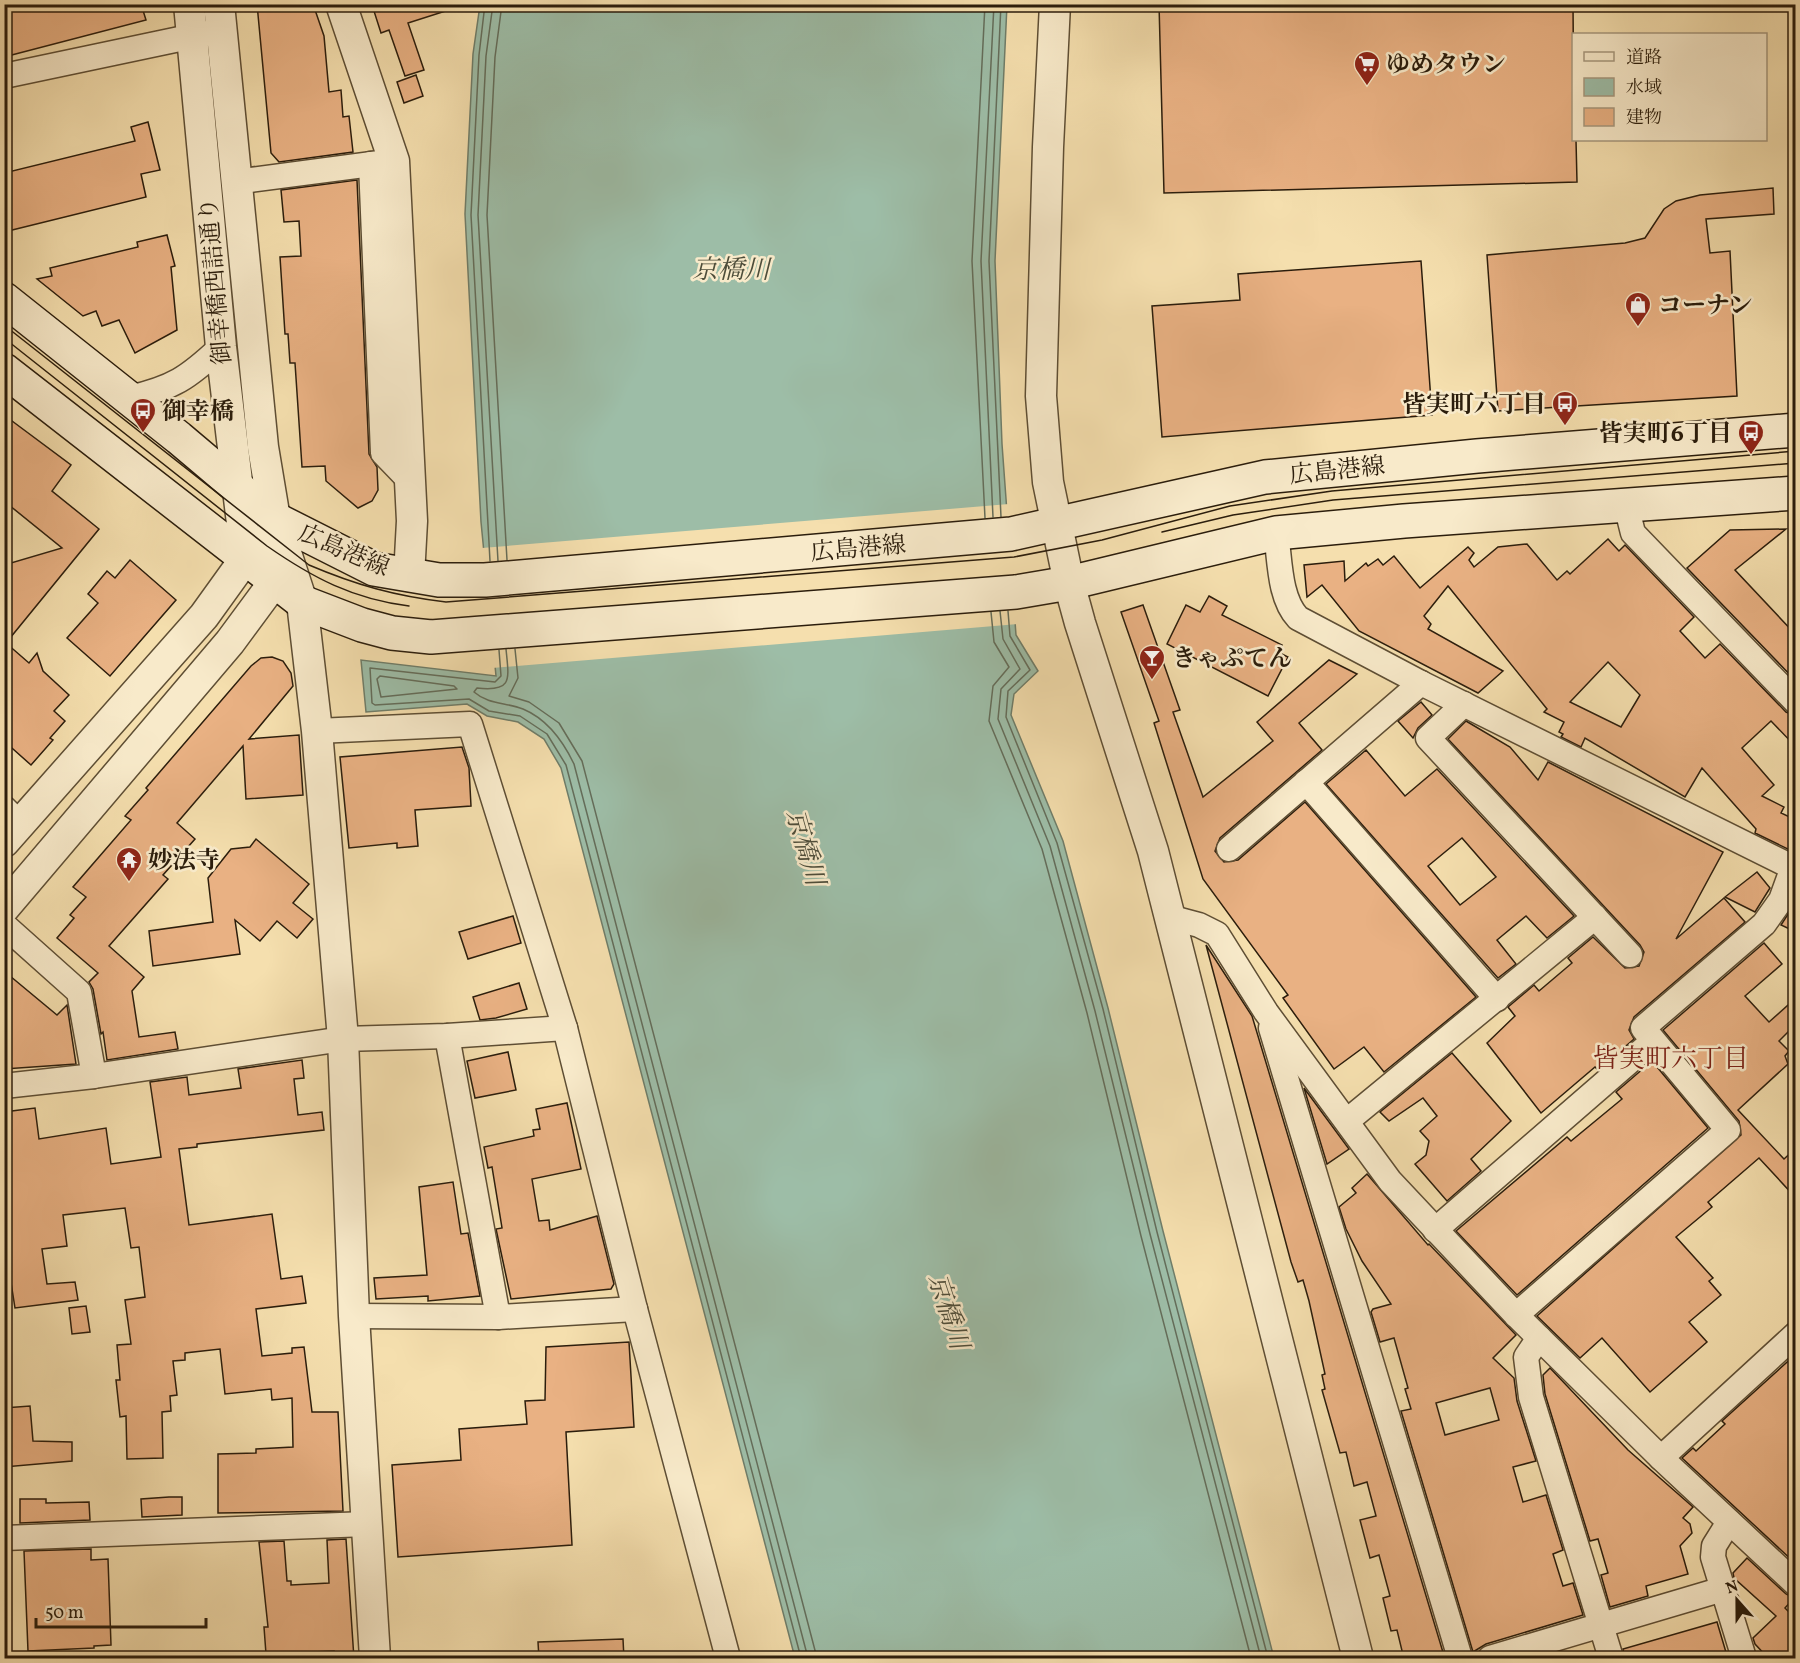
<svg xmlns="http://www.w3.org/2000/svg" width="1800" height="1663" font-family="Vollkorn,'Noto Serif JP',serif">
<rect width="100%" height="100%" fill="#f5dfae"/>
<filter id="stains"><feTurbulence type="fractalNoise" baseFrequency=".00333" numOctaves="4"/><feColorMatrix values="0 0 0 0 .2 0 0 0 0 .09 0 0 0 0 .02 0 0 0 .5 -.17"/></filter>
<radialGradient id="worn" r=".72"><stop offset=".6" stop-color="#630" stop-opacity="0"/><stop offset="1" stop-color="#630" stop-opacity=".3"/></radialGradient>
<!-- water -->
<path fill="#9dbda7" stroke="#6f7d69" stroke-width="1.5" d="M480,5H1007L995,261L1002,444L1016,635L1038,671L1014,694L1011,715L1063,841L1108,1008L1163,1231L1274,1658H795L561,768L544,739L518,722L487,716L467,704L366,712L361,660L496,676L481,522L465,214L473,54Z"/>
<!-- pier -->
<path fill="#f5dfae" d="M1009,504L1018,624L492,668L482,548Z"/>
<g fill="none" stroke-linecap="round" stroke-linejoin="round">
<!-- shore -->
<g stroke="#646d5a" stroke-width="1.5">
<path d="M485,4L479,55L471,215L490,561"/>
<path d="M493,4L486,56L478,215L498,561"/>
<path d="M502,4L495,57L487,215L507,560"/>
<path d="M993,517L981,261L994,4"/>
<path d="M1001,517L989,261L1001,4"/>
<path d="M985,518L972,261L985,4"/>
<path d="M1000,611L1003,639L1020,669L1001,689L998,719L1050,846L1095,1011L1150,1234L1261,1658"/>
<path d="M1008,611L1010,636L1030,670L1008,691L1006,717L1057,843L1103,1009L1157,1232L1268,1658"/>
<path d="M991,612L994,642L1009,667L993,686L989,721L1042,849L1087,1013L1141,1236L1251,1658"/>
<path d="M506,649C509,680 513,692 477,688L474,692C489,705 505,702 523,709C547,719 563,741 574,764L808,1658"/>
<path d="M515,649L518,678L509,696L529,702L559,723L582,761L817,1658"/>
<path d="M499,650L501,676L495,682L370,668L372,703L375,705L469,699L489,711L520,716L547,734L566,765L801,1658"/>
<path d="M380,676L454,686L457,689L381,697L377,679Z"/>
</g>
</g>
<!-- building -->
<g fill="#e9b183" stroke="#2b1d0c" stroke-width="1.5" fill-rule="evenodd">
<path d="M4,4H141L146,20L4,57Z"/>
<path d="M257,4H313L324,36L329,92L341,90L343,117L349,116L353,152L279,162L271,153Z"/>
<path d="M383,4H454L455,8L408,23L424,70L405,76L389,30L381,33L373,8Z"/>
<path d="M1159,4H1573L1574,140H1576L1577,182L1164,193Z"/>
<path d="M416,75L423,96L404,103L397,82Z"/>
<path d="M148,122L160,170L141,174L146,197L4,232V173L135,141L131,127Z"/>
<path d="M357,180L369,454L377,467L378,490L372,501L358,508L326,481L325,466L302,467L295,363H290L288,334H285L280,257L301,256L299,221L284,222L281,190Z"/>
<path d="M1773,188L1774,214L1706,219L1710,253L1730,251L1737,396L1498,411L1487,255L1625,243L1645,238L1664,209L1676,201L1700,195Z"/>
<path d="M167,235L175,266L171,267L177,330L135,353L119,320L102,326L96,311L83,316L37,279L52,276L50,268L138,247L137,242Z"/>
<path d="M1421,261L1432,415L1162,437L1152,306L1240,300L1238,274Z"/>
<path d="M4,415L71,465L52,491L99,529L6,643L29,663L37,653L43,671L69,695L54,711L65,721L50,738L53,740L31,765L4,741V565L62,548L4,501Z"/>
<path d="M1786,529L1735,570L1796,635V681L1687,568L1730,530Z"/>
<path d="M1608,539L1619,551L1625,545L1694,617L1680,631L1705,658L1720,644L1786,712L1796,716V747L1771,721L1742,748L1774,785L1762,796L1784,807L1781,813L1796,820V853L1755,833L1756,829L1702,768L1685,797L1585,738L1581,747L1561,737L1563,734L1559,732L1564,722L1544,712L1547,709L1448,586L1424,616L1431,624L1428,629L1503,671L1478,693L1359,631L1322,585L1307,597L1304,565L1344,561L1345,581L1366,563L1368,566L1378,559L1383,565L1394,556L1420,588L1468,547L1474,553L1469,560L1474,567L1498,547L1527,544L1557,580L1567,571L1570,574ZM1608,662L1640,695L1621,727L1570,702Z"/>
<path d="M130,560L176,600L110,676L67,638L98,603L88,594L107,571L115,578Z"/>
<path d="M1209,596L1227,606L1222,615L1282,645L1278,652L1288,657L1268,696L1167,644L1186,605L1200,612Z"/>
<path d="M1143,605L1180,710L1173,712L1203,797L1273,741L1257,722L1329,660L1357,674L1299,723L1322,750L1220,838L1215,851L1224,862L1238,860L1305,802L1476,997L1384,1072L1364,1047L1334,1069L1283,998L1288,995L1203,879L1154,723L1159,721L1121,612Z"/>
<path d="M272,657L283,661L291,673L293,686L249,739L299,735L303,795L246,799L243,746L177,823L195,839L163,875L168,879L109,946L144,977L132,991L139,1037L175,1032L178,1049L107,1060L103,1032L101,1034L93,989L89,982L98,973L57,938L74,918L70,915L86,897L73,887L131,820L125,816L148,790L146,788L251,666L261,658Z"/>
<path d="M1421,702L1432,715L1418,728L1413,738L1398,721Z"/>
<path d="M1466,721L1510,747L1538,780L1548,762L1723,852L1676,939L1724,898L1745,922L1634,1017L1629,1030L1634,1039L1598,1070L1595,1067L1541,1113L1487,1043L1515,1016L1508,1007L1534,985L1539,991L1572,963L1568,958L1593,937L1625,968L1639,966L1644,952L1640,945L1448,739Z"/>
<path d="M462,747L469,768L471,806L415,810L418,846L397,848V843L349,848L340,757Z"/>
<path d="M1366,750L1405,796L1437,769L1574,916L1547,938L1526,916L1497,940L1516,964L1498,978L1326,784ZM1462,838L1496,877L1460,905L1428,866Z"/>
<path d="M256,839L309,884L293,903L313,919L297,938L277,921L260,941L235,920L240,954L153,966L149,931L213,922L208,878L231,849L250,847Z"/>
<path d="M1757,872L1770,888L1755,912L1725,897Z"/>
<path d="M1790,911L1796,917V932L1781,925Z"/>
<path d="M513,916L521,943L468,959L459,932Z"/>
<path d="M1764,943L1782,964L1745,996L1769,1022L1796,998V1024L1779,1041L1789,1051L1785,1056L1788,1064L1738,1110L1784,1159L1796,1148V1198L1759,1158L1708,1202L1712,1207L1676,1237L1713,1278L1709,1281L1721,1295L1689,1322L1707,1342L1650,1392L1602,1338L1580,1358L1537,1316L1741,1135L1739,1121L1663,1030Z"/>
<path d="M1206,945L1252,1016L1445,1659H1404L1397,1630L1391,1631L1383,1598L1390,1596L1379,1555L1370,1558L1360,1520L1376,1516L1367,1482L1354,1486L1346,1452L1340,1453L1322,1390L1325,1389L1322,1375L1325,1374L1309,1301L1303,1280L1298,1282L1291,1262Z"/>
<path d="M4,971L57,1015L67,1005L76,1064L4,1069Z"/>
<path d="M519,983L527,1009L496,1018L480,1020L473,997Z"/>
<path d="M508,1052L516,1090L475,1098L467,1061Z"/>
<path d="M1452,1053L1511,1121L1471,1159L1481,1171L1447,1201L1415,1164L1426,1155L1429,1141L1420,1131L1437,1116L1423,1098L1389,1121L1380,1112Z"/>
<path d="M302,1060L304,1078L294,1079L298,1115L322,1112L324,1130L197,1144V1147L179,1149L189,1225L272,1214L281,1279L302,1276L306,1303L256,1309L262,1356L292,1353V1348L304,1347L312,1412H338L343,1511L218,1513V1454L256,1453V1449L293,1447L292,1398L272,1400L271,1389L225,1394L220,1349L185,1353V1360L173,1361L177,1395L170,1396L171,1411L162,1412L163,1458L127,1459L126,1416L120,1417L116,1380H120L117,1345L131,1344L125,1300L145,1297L139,1247L131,1248L125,1208L63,1215L67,1246L42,1249L47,1284L75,1282L78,1300L15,1308L4,1238V1112L35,1108L39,1139L106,1128L111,1164L161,1157L150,1082L187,1077L189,1095L241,1088L238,1069Z"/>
<path d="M1652,1061L1708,1128L1517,1295L1456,1231L1567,1137L1571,1141L1622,1099L1616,1092Z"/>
<path d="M1304,1088L1349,1149L1327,1164Z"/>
<path d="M567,1103L581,1169L532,1179L539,1221L549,1220L550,1230L597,1216L614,1284L611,1289L511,1299L496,1229L502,1228L492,1167L488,1168L484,1147L534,1136L533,1130L540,1129L536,1109Z"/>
<path d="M1367,1174L1428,1245L1429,1244L1516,1335L1493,1358L1514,1378L1517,1401L1536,1461L1513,1467L1523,1502L1546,1495L1563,1550L1553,1554L1563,1586L1573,1583L1583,1615L1486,1644L1473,1652L1401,1411L1411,1409L1405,1389L1408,1388L1394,1338L1380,1342L1371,1312L1373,1309L1391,1304L1362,1261L1346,1229L1339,1207L1356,1193L1352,1188ZM1490,1388L1499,1420L1445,1435L1436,1403Z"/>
<path d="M453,1182L461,1234L468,1233L480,1296L428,1301V1296L376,1299L374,1278L427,1275L419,1187Z"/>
<path d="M86,1306L90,1332L72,1334L69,1308Z"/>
<path d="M629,1342L634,1427L566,1432L572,1545L398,1557L392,1465L461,1460L459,1429L527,1424L525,1401L545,1400L546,1347Z"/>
<path d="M1796,1354V1564L1682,1458L1693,1448L1696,1451L1725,1424L1722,1421Z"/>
<path d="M1550,1368L1628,1450L1693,1507L1683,1518L1690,1524L1692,1533L1680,1546L1688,1574L1646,1586L1648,1596L1610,1607L1601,1575L1608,1573L1598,1539L1590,1541L1545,1394L1543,1375Z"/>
<path d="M30,1406L33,1441L72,1442V1461L4,1467V1408Z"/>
<path d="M169,1497H182V1515L142,1517L141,1499Z"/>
<path d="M20,1499H46V1503L89,1502L90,1520L20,1523Z"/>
<path d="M346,1539L354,1659H334V1651L266,1654L264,1627H268L259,1542L284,1541L287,1581H291V1585L329,1583L327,1540Z"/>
<path d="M91,1549V1560L108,1559L111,1645L94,1646V1648L28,1651L24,1551Z"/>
<path d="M1747,1558L1786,1594L1794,1598L1785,1608L1796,1619V1659H1769L1755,1644L1753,1638L1776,1616L1734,1578L1733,1573Z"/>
<path d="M1717,1622L1728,1659H1625L1623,1649Z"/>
<path d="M623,1639L624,1659H539L538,1642Z"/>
</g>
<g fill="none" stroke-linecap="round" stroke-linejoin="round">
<defs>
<g id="minor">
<path d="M4,76L208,33"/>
<path d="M371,164L383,453L410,481"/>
<path d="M235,182L387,162"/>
<path d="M129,398C173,388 188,378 221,347"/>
<path d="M1626,505L1633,533L1796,702"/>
<path d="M1276,533C1280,560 1279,598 1298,618L1421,683L1796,869"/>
<path d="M1464,704L1428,738L1630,955"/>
<path d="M317,731L470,724L565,1028L635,1309L728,1658"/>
<path d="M1306,782L1497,999"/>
<path d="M4,808L20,824"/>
<path d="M1229,849L1421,683"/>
<path d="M1169,917L1199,925L1217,934L1266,1012L1390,1181L1516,1315L1661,1458L1796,1584"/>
<path d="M4,925L79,992L94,1076"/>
<path d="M1271,1028L1460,1658"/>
<path d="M447,1036L498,1317"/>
<path d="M4,1086L94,1076L343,1039L447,1036L565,1028"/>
<path d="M1347,1121L1595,917"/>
<path d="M1435,1230L1653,1041"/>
<path d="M1516,1315L1728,1130L1643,1028L1764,924L1781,900L1793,867"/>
<path d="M354,1316L498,1317L635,1309"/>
<path d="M1539,1338L1526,1357L1531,1397L1611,1658"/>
<path d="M1661,1458L1796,1334"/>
<path d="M1729,1522L1714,1546L1713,1557L1744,1658"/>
<path d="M4,1538L367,1524"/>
<path d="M1490,1658L1723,1589"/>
</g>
<g id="tertiary">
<path d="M189,4L221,347L246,557"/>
<path d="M219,4L263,447L275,519L302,602L317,731L343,1039L354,1316L375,1658"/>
<path d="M341,4L394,161L412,521L409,576"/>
<path d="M1055,4L1048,147L1041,396L1048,482L1069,583L1080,623L1153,851L1358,1658"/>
<path d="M4,842L204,616L258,541"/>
<path d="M4,908L230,642L275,581V558"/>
</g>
<g id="secondary">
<path d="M4,299L179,438L275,519L374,569L439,580H485L1011,534L1265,477L1477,456L1796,430"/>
<path d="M4,370L302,602L362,625L392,633L431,637L1016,592L1069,583L1276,533L1404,521L1796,493"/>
</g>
</defs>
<!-- minor casing -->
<use href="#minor" stroke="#5e4e34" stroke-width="27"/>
<!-- tertiary casing -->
<use href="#tertiary" stroke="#5e4e34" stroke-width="33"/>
<!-- secondary casing -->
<use href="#secondary" stroke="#2b1d0c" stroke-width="36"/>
<!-- minor -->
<use href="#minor" stroke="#f8eaca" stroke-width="24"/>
<!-- tertiary -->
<use href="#tertiary" stroke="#f8eaca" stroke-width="30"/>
<!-- secondary -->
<use href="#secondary" stroke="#f8eaca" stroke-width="33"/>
<!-- tram -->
<g stroke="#2b1d0c" stroke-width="1.5">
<path d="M4,325L309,565C356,585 395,596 446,602L1014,557L1102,540L1230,506L1332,491L1796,451"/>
<path d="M4,338L267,546C313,578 353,599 409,606"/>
<path d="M1162,532L1233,515L1333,500L1796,463"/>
</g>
</g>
<!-- icons -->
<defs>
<symbol id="supermarket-pin" viewBox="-11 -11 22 30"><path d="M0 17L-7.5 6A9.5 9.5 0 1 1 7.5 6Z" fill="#8f2418" stroke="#f8eaca"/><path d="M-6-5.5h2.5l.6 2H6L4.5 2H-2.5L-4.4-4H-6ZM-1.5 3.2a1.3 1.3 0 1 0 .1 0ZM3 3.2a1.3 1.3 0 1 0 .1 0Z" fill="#fff"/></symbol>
<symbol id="shop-pin" viewBox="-11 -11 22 30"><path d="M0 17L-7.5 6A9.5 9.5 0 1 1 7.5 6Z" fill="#8f2418" stroke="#f8eaca"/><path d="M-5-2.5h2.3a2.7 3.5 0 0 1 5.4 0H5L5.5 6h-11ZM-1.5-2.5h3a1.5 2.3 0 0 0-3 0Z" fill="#fff"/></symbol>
<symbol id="bus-pin" viewBox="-11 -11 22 30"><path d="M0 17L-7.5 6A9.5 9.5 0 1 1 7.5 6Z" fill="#8f2418" stroke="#f8eaca"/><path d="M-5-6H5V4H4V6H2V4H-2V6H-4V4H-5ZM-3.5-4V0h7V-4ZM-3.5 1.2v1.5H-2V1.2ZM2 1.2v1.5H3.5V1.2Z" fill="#fff"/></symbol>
<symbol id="bar-pin" viewBox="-11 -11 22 30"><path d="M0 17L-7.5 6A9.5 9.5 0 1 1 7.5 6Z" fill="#8f2418" stroke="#f8eaca"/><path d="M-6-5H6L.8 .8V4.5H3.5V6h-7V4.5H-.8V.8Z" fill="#fff"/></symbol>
<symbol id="temple-pin" viewBox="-11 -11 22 30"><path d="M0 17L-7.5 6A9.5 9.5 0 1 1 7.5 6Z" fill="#8f2418" stroke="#f8eaca"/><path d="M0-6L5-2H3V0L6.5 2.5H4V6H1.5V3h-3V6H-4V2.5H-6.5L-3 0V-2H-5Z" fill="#fff"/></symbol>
</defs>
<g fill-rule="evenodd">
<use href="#supermarket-pin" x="1352" y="49" width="30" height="40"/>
<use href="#shop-pin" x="1623" y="290" width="30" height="40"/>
<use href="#bus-pin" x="1550" y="389" width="30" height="40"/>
<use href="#bus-pin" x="128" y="396" width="30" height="40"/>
<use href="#bus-pin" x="1736" y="418" width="30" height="40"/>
<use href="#bar-pin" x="1137" y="643" width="30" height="40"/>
<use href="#temple-pin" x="114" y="845" width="30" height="40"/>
</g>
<g text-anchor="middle" stroke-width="5" stroke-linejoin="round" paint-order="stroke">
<!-- poi labels -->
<g font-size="24" font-weight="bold" fill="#2b1d0c" stroke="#f8eaca" text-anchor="start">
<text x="1386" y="72">ゆめタウン</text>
<text x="1658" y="313">コーナン</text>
<text x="1546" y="412" text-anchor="end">皆実町六丁目</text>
<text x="162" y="419">御幸橋</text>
<text x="1732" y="441" text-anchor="end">皆実町6丁目</text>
<text x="1172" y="666">きゃぷてん</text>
<text x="148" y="868">妙法寺</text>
</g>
<!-- street labels -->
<g font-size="24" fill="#2b1d0c" stroke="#f8eaca">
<text transform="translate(215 281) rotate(-95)" y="8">御幸橋西詰通り</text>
<text transform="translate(1337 470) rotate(-6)" y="8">広島港線</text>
<text transform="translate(858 548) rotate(-5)" y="8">広島港線</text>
<text transform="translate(344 550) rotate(23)" y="8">広島港線</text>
</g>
<!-- water labels -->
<g font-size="26" font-style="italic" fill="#4d4d3a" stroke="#f8eaca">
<text x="731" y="278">京橋川</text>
<text transform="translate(806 847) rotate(74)" y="9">京橋川</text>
<text transform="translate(949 1311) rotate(72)" y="9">京橋川</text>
</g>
<!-- neighbourhood labels -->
<g font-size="26" fill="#7a1f14" stroke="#f8eaca">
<text x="1671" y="1067">皆実町六丁目</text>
</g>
</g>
<!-- margin -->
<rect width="1800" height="1663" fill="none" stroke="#f5dfae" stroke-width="24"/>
<rect x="6" y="6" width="1788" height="1651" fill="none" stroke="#2b1d0c" stroke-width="3"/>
<rect x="12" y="12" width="1776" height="1639" fill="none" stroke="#2b1d0c" stroke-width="1.5"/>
<!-- legend -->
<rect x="1572" y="33" width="195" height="108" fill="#f8eaca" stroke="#a6987e" stroke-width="1.5"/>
<rect x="1584" y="52" width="30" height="9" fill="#f8eaca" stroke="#a6987e" stroke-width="1.5"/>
<text x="1626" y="63" font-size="18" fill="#2b1d0c">道路</text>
<rect x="1584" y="78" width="30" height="18" fill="#9dbda7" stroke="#a6987e" stroke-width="1.5"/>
<text x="1626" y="93" font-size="18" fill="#2b1d0c">水域</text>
<rect x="1584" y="108" width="30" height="18" fill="#e9b183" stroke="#a6987e" stroke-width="1.5"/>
<text x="1626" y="123" font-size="18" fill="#2b1d0c">建物</text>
<!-- north arrow -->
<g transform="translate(1737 1600) rotate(339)" stroke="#f8eaca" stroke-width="4.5" paint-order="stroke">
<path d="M0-4.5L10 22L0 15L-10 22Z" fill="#2b1d0c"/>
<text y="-9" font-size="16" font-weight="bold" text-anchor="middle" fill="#2b1d0c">N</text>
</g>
<!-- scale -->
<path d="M36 1618v9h170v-9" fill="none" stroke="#2b1d0c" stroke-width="3"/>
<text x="45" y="1618" font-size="18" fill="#2b1d0c" stroke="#f8eaca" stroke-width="4.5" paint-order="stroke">50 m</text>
<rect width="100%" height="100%" filter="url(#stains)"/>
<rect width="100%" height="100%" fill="url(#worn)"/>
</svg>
